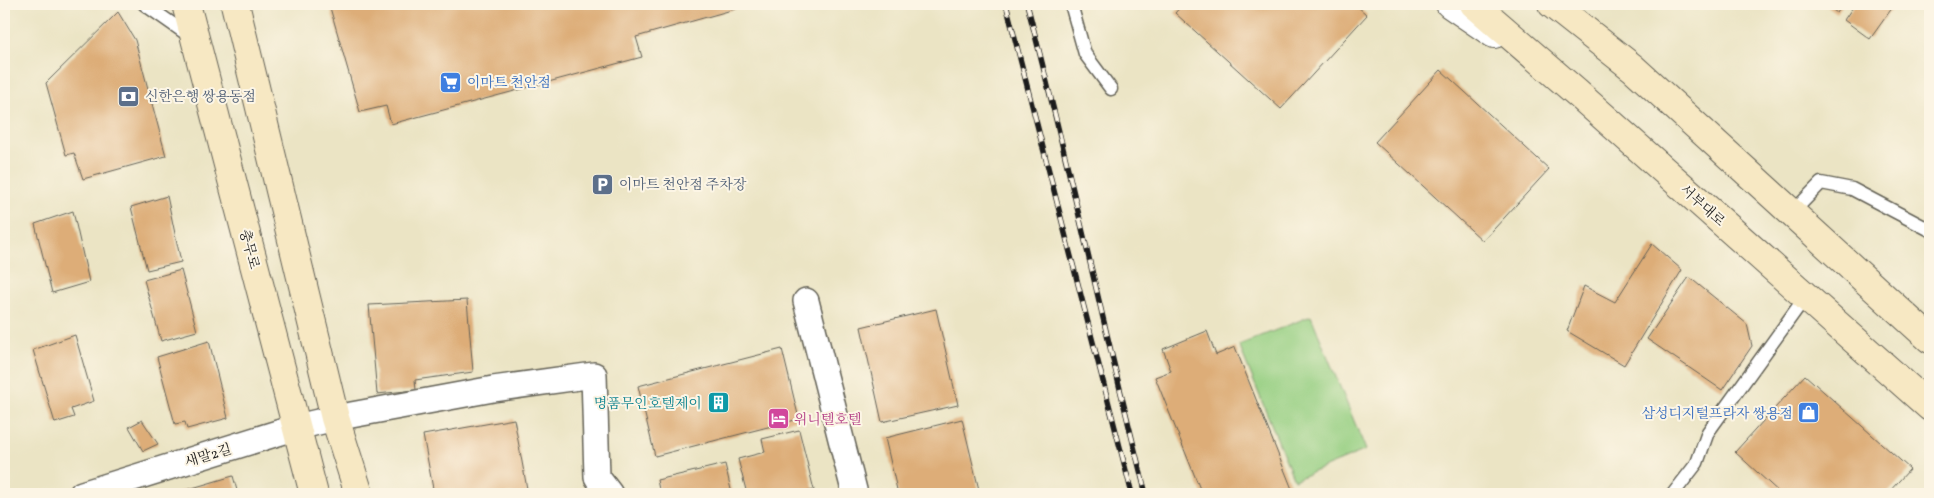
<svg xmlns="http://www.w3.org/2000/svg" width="1934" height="498" font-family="Vollkorn,'Noto Serif KR',serif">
<rect width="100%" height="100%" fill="#fcf5e5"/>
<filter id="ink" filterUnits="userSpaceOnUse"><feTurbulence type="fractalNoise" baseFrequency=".02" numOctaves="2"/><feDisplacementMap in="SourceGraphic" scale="10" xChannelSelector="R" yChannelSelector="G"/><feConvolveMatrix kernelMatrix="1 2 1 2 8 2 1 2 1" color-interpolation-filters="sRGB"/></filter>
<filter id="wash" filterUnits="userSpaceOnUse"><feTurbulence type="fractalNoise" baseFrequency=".0096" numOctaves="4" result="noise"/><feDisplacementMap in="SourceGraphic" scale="20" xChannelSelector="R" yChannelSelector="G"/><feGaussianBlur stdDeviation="1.12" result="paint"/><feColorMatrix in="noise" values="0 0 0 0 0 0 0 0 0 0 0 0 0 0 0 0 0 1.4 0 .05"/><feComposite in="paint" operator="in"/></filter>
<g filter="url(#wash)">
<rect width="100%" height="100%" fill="#ebe4c4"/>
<!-- green -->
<path fill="#96cf82" stroke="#59764f" d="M1311,316L1366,450L1294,480L1239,345Z"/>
<g id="blocks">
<!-- building -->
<g fill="#ddad78">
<path d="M329,4H753L636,37L642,57L391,124L386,106L360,112Z"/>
<path d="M1183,4H1355L1367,15L1281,109L1175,13Z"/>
<path d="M1825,4H1843L1837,13Z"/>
<path d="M1855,4H1895L1870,39L1844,20Z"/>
<path d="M118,12L135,40L166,156L83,179L74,153L66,155L46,83Z"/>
<path d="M1441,70L1549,169L1483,241L1375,142Z"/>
<path d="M167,196L181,262L147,270L131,207Z"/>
<path d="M73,211L89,282L52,293L35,224Z"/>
<path d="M1652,244L1682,270L1624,365L1567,331L1584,286L1615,302Z"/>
<path d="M181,270L197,331L161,341L144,280Z"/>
<path d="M1689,277L1747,324L1752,346L1722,390L1647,339Z"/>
<path d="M467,300L473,372L415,380L416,390L377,394L369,305Z"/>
<path d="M936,309L958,405L882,422L861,327Z"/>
<path d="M1207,331L1216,355L1235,347L1294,494H1202L1155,377L1171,371L1163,349Z"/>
<path d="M75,335L94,401L71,409L74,417L55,423L33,350Z"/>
<path d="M209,341L228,418L187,429L185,422L175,424L157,357Z"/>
<path d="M782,349L799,419L655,456L638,386Z"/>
<path d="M1805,375L1910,469L1887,494H1781L1735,452Z"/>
<path d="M514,419L528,494H434L423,435Z"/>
<path d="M962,419L980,494H898L885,438Z"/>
<path d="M142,420L158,444L143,451L129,427Z"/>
<path d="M799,430L814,490L797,494H747L738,459L765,452L762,439Z"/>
<path d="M725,464L732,494H660L657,480Z"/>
<path d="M233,476L238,494H172Z"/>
</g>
</g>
</g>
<g filter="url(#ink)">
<use href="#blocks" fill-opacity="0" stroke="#646257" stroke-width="1"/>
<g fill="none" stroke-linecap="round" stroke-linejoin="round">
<defs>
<g id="service">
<path d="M144,4L191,37"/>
<path d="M1071,4L1085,54L1111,89"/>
<path d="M1792,213L1821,183L1852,189L1930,230"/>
<path d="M1673,494L1697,463L1708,432L1806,296"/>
</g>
<g id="minor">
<path d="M806,301L855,494"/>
<path d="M82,494L297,427L335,418L493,389L594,375L597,477L610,494"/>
</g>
<path id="tertiary" d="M1450,4L1494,34"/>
<g id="secondary">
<path d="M186,4L314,494"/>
<path d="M235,4L335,418L359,494"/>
<path d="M1474,4L1577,93L1930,407"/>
<path d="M1552,4L1633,68L1930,339"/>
</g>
</defs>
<!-- service casing -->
<use href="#service" stroke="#646257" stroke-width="15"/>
<!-- minor casing -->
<use href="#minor" stroke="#646257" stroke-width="28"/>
<!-- tertiary casing -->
<use href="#tertiary" stroke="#646257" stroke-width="30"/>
<!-- secondary casing -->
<use href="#secondary" stroke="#646257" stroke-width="30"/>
<!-- service -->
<use href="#service" stroke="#fff" stroke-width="12"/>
<!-- minor -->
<use href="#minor" stroke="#fff" stroke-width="25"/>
<!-- tertiary -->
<use href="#tertiary" stroke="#fff" stroke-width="28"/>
<!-- secondary -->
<use href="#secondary" stroke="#f7e8c3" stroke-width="28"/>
<defs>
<g id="rail">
<path d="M1006,4L1132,494"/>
<path d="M1027,4C1070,167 1104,331 1146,494"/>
</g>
</defs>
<!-- rail casing -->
<use href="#rail" stroke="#1c1c1c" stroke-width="5.5"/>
<!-- rail -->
<use href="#rail" stroke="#fcf5e5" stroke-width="4" stroke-dasharray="11" stroke-linecap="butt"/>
</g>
</g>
<!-- icons -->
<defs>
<symbol id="supermarket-square" viewBox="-11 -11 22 22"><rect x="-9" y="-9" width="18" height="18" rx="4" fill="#3f7fe0" stroke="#fcf5e5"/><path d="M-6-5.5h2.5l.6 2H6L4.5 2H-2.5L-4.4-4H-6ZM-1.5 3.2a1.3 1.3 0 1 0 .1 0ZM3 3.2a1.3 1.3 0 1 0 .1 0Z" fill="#fff"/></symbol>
<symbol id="bank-square" viewBox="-11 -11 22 22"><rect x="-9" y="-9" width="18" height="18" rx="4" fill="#5c6f8a" stroke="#fcf5e5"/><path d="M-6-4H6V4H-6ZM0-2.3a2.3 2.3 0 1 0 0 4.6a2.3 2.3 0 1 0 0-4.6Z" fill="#fff"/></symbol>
<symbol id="parking-square" viewBox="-11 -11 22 22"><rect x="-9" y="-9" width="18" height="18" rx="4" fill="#5c6f8a" stroke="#fcf5e5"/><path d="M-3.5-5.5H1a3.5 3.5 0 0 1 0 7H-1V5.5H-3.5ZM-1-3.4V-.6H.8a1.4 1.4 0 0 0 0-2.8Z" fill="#fff"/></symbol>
<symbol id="building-square" viewBox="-11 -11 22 22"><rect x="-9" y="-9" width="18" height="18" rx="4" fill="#0f9aa8" stroke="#fcf5e5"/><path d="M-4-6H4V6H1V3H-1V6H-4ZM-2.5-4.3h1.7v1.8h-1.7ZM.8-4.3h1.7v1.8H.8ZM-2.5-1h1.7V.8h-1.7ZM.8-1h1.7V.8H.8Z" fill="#fff"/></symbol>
<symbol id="shop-square" viewBox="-11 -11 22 22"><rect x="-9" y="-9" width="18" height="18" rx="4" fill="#3f7fe0" stroke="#fcf5e5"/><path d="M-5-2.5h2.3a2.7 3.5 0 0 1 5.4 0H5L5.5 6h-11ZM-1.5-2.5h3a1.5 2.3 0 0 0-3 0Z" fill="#fff"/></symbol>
<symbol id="hotel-square" viewBox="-11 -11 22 22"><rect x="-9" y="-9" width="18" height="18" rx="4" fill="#d1479c" stroke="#fcf5e5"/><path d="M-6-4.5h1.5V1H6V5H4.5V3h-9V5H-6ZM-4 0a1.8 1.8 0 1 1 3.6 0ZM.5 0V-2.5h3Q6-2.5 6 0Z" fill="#fff"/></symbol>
</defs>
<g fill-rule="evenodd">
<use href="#supermarket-square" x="438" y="70" width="25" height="25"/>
<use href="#bank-square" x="116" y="84" width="25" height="25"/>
<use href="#parking-square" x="590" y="172" width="25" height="25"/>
<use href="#building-square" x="706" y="390" width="25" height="25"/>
<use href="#shop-square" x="1796" y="400" width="25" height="25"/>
<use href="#hotel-square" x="766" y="406" width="25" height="25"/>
</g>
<g text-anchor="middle" stroke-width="4" stroke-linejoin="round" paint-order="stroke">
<!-- shop labels -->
<g font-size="14" fill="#366cbe" stroke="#fcf5e5" text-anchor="start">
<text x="467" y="87">이마트 천안점</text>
<text x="1793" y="418" text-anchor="end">삼성디지털프라자 쌍용점</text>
</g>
<!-- service labels -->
<g font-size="14" fill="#4e5e75" stroke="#fcf5e5" text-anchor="start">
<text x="145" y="101">신한은행 쌍용동점</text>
<text x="619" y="189">이마트 천안점 주차장</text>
</g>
<!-- street labels -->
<g font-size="14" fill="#1c1c1c" stroke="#fcf5e5">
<text transform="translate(1703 205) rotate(42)" y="5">서부대로</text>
<text transform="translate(250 249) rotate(75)" y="5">충무로</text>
<text transform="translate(208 455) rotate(-17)" y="5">새말2길</text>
</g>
<!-- culture labels -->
<g font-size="14" fill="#0d838f" stroke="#fcf5e5" text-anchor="end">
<text x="702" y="408">명품무인호텔제이</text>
</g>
<!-- hotel labels -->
<g font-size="14" fill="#b23c85" stroke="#fcf5e5" text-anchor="start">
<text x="794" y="424">위니텔호텔</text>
</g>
</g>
<!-- margin -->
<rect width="1934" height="498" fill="none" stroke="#fcf5e5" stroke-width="20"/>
</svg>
